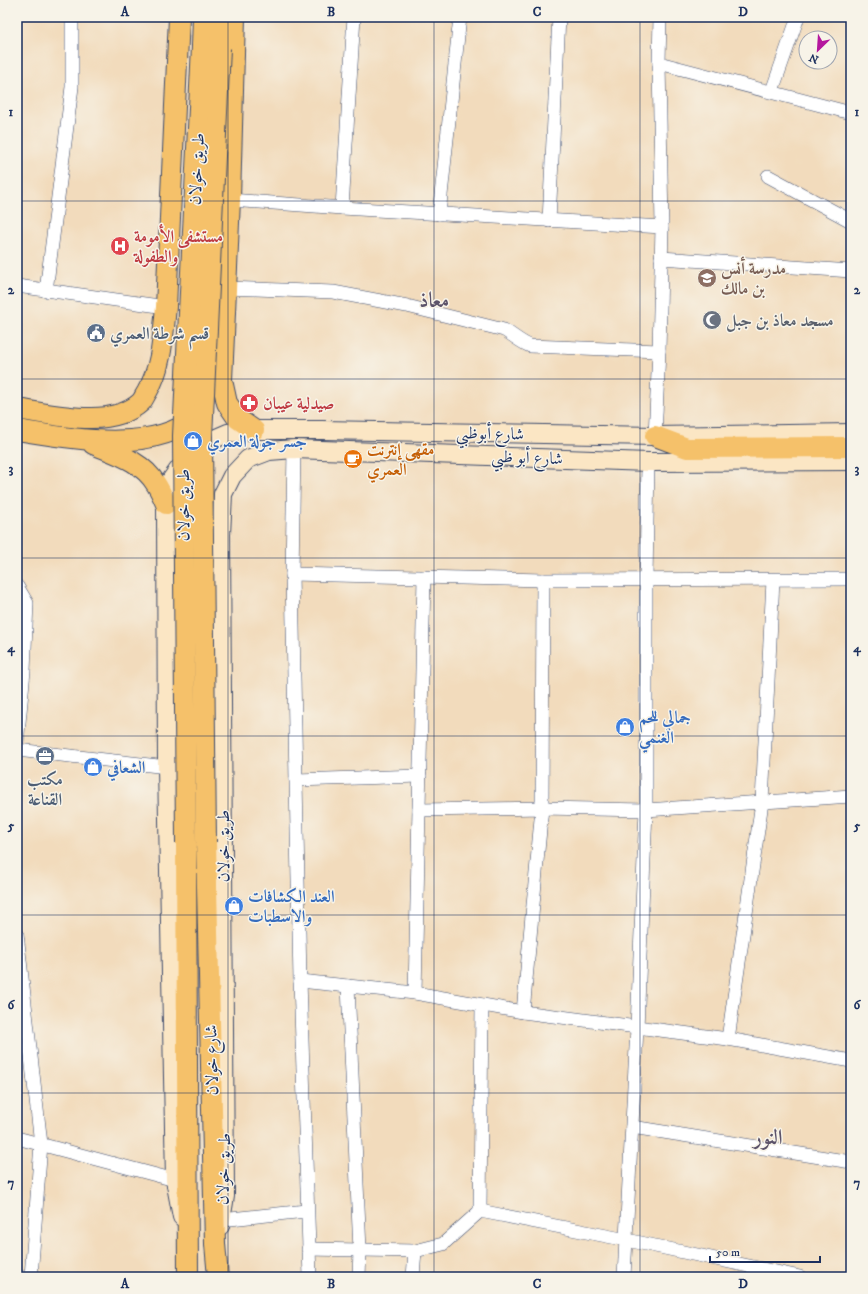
<svg xmlns="http://www.w3.org/2000/svg" width="868" height="1294" font-family="'IM FELL DW Pica',Amiri,serif">
<rect width="100%" height="100%" fill="#f7f3e8"/>
<filter id="ink" filterUnits="userSpaceOnUse"><feTurbulence type="fractalNoise" baseFrequency=".025" numOctaves="2"/><feDisplacementMap in="SourceGraphic" scale="8" xChannelSelector="R" yChannelSelector="G"/><feConvolveMatrix kernelMatrix="1 2 1 2 8 2 1 2 1" color-interpolation-filters="sRGB"/></filter>
<filter id="wash" filterUnits="userSpaceOnUse"><feTurbulence type="fractalNoise" baseFrequency=".012" numOctaves="4" result="noise"/><feDisplacementMap in="SourceGraphic" scale="16" xChannelSelector="R" yChannelSelector="G"/><feGaussianBlur stdDeviation="0.9" result="paint"/><feColorMatrix in="noise" values="0 0 0 0 0 0 0 0 0 0 0 0 0 0 0 0 0 1.4 0 .05"/><feComposite in="paint" operator="in"/></filter>
<g filter="url(#wash)">
<rect width="100%" height="100%" fill="#f2dbbc"/>
</g>
<g filter="url(#ink)">
<g fill="none" stroke-linecap="round" stroke-linejoin="round">
<defs>
<g id="street">
<path d="M660,17L659,63L662,227"/>
<path d="M659,63L851,113"/>
<path d="M772,91L798,17"/>
<path d="M768,176L851,221"/>
<path d="M230,200L342,208L662,227L659,351L655,436"/>
<path d="M342,208L354,17"/>
<path d="M439,214L460,17"/>
<path d="M549,221L559,17"/>
<path d="M661,258L851,271"/>
<path d="M17,286L166,307"/>
<path d="M226,288L333,292L407,306L504,330C513,335 520,342 530,346L659,351"/>
<path d="M46,291L72,87V17"/>
<path d="M294,449L292,574L296,780L300,981L310,1277"/>
<path d="M292,574L543,580L851,579"/>
<path d="M17,586L27,603L24,671L17,743"/>
<path d="M17,750L167,767"/>
<path d="M296,780L420,776"/>
<path d="M419,810L542,808L646,810L851,796"/>
<path d="M17,934L41,1144L31,1277"/>
<path d="M300,981L415,993L523,1012L728,1039L851,1061"/>
<path d="M348,986L360,1250L359,1277"/>
<path d="M415,993L424,577"/>
<path d="M523,1012L542,808L543,580"/>
<path d="M728,1039L762,802L773,580"/>
<path d="M632,1127L851,1162"/>
<path d="M17,1138L175,1180"/>
<path d="M480,1211L482,1005"/>
<path d="M221,1220L306,1211"/>
<path d="M308,1249L415,1251L443,1244L480,1211L627,1240L800,1277"/>
<path d="M17,1276L21,1277"/>
<path d="M413,1277L415,1251"/>
<path d="M624,1277L637,1028L646,810V580L648,462"/>
</g>
<g id="secondary">
<path d="M182,1217L175,1180L167,767L166,504L171,480L186,459L205,443L228,433L254,430H321L655,436L851,433"/>
<path d="M220,1226L225,1196L221,535L223,494L232,476L248,459L269,451L294,449L648,462L851,461"/>
</g>
<g id="primary">
<path d="M235,17L230,200L222,380L227,403L238,419L254,430"/>
<path d="M202,46L203,17"/>
<path d="M220,48L221,17"/>
<path d="M17,409C52,414 111,430 141,402C143,400 145,395 147,392C162,367 163,335 166,307L179,17"/>
<path d="M17,430C70,438 153,455 197,416"/>
<path d="M655,436L687,448L851,447"/>
<path d="M93,444C117,454 142,461 156,484C160,490 163,497 166,504"/>
<path d="M206,842L215,1244L218,1277"/>
<path d="M186,843L188,1277"/>
</g>
</defs>
<!-- street casing -->
<use href="#street" stroke="#3b496c" stroke-width="14"/>
<!-- secondary casing -->
<use href="#secondary" stroke="#3b496c" stroke-width="20"/>
<!-- primary casing -->
<use href="#primary" stroke="#3b496c" stroke-width="22"/>
<!-- street -->
<use href="#street" stroke="#fff" stroke-width="13"/>
<!-- secondary -->
<use href="#secondary" stroke="#fbe6c4" stroke-width="18"/>
<!-- primary -->
<use href="#primary" stroke="#f5c16b" stroke-width="20"/>
<defs>
<g id="primary-bridge">
<path d="M206,842L202,437L220,48"/>
<path d="M186,843L183,436L202,46"/>
</g>
</defs>
<!-- primary-bridge casing -->
<use href="#primary-bridge" stroke="#3b496c" stroke-width="22" stroke-linecap="butt"/>
<!-- primary-bridge -->
<use href="#primary-bridge" stroke="#f5c16b" stroke-width="20"/>
</g>
</g>
<!-- grid -->
<path fill="none" stroke="#1b2f5e" stroke-width="1" stroke-opacity="0.55" d="M228,17V1277M434,17V1277M640,17V1277M17,201H851M17,379H851M17,558H851M17,736H851M17,915H851M17,1093H851"/>
<!-- icons -->
<defs>
<symbol id="hospital-disc" viewBox="-11 -11 22 22"><circle r="9.5" fill="#e0444e" stroke="#f7f3e8"/><path d="M-5-5h3v3.5h4V-5h3V5h-3V1.5h-4V5h-3Z" fill="#fff"/></symbol>
<symbol id="school-disc" viewBox="-11 -11 22 22"><circle r="9.5" fill="#8d6e63" stroke="#f7f3e8"/><path d="M0-5L7-2L0 1L-7-2ZM-4 1L0 2.5L4 1V4Q0 6-4 4Z" fill="#fff"/></symbol>
<symbol id="mosque-disc" viewBox="-11 -11 22 22"><circle r="9.5" fill="#6b7280" stroke="#f7f3e8"/><path d="M3.5-4.9A6 6 0 1 0 3.5 4.9A5 5 0 1 1 3.5-4.9Z" fill="#fff"/></symbol>
<symbol id="civic-disc" viewBox="-11 -11 22 22"><circle r="9.5" fill="#5c6f8a" stroke="#f7f3e8"/><path d="M-.6-6.5H3V-4.5H.6V-3L4-1V1h2V6H-6V1h2V-1L-.6-3ZM-1.2 2.5V6h2.4V2.5Z" fill="#fff"/></symbol>
<symbol id="pharmacy-disc" viewBox="-11 -11 22 22"><circle r="9.5" fill="#e0444e" stroke="#f7f3e8"/><path d="M-2-6h4v4h4v4h-4v4h-4v-4h-4v-4h4Z" fill="#fff"/></symbol>
<symbol id="shop-disc" viewBox="-11 -11 22 22"><circle r="9.5" fill="#3f7fe0" stroke="#f7f3e8"/><path d="M-5-2.5h2.3a2.7 3.5 0 0 1 5.4 0H5L5.5 6h-11ZM-1.5-2.5h3a1.5 2.3 0 0 0-3 0Z" fill="#fff"/></symbol>
<symbol id="cafe-disc" viewBox="-11 -11 22 22"><circle r="9.5" fill="#e8710a" stroke="#f7f3e8"/><path d="M-5.5-4.5H6V0H3Q3 3.5 0 3.5H-2.5Q-5.5 3.5-5.5 0ZM3-3.2v2h1.7v-2ZM-6 4.5H4V6H-6Z" fill="#fff"/></symbol>
<symbol id="office-disc" viewBox="-11 -11 22 22"><circle r="9.5" fill="#5c6f8a" stroke="#f7f3e8"/><path d="M-6-3h4V-5.5h4V-3h4V5H-6ZM-1-4.5V-3h2v-1.5ZM-6 0V1H6V0Z" fill="#fff"/></symbol>
</defs>
<g fill-rule="evenodd">
<use href="#hospital-disc" x="109" y="235" width="22" height="22"/>
<use href="#school-disc" x="696" y="267" width="22" height="22"/>
<use href="#mosque-disc" x="701" y="309" width="22" height="22"/>
<use href="#civic-disc" x="85" y="322" width="22" height="22"/>
<use href="#pharmacy-disc" x="238" y="392" width="22" height="22"/>
<use href="#shop-disc" x="182" y="430" width="22" height="22"/>
<use href="#cafe-disc" x="342" y="448" width="22" height="22"/>
<use href="#shop-disc" x="614" y="716" width="22" height="22"/>
<use href="#office-disc" x="34" y="745" width="22" height="22"/>
<use href="#shop-disc" x="82" y="756" width="22" height="22"/>
<use href="#shop-disc" x="223" y="895" width="22" height="22"/>
</g>
<g text-anchor="middle" stroke-width="3" stroke-linejoin="round" paint-order="stroke">
<!-- street labels -->
<g font-size="17" fill="#1b2f5e" stroke="#f7f3e8">
<text transform="translate(196 169) rotate(-87)" y="6">طريق خولان</text>
<text transform="translate(490 433) rotate(1)" y="6">شارع أبوظبي</text>
<text transform="translate(527 457) rotate(2)" y="6">شارع أبو ظبي</text>
<text transform="translate(183 505) rotate(-90)" y="6">طريق خولان</text>
<text transform="translate(223 846) rotate(-90)" y="6">طريق خولان</text>
<text transform="translate(211 1060) rotate(-91)" y="6">شارع خولان</text>
<text transform="translate(223 1169) rotate(-88)" y="6">طريق خولان</text>
</g>
<!-- health labels -->
<g font-size="17" font-weight="bold" fill="#be3a42" stroke="#f7f3e8" text-anchor="start">
<text x="134" y="242">مستشفى الأمومة<tspan x="134" dy="20">والطفولة</tspan></text>
<text x="263" y="409">صيدلية عيبان</text>
</g>
<!-- education labels -->
<g font-size="17" font-weight="bold" fill="#785e54" stroke="#f7f3e8" text-anchor="start">
<text x="721" y="274">مدرسة أنس<tspan x="721" dy="20">بن مالك</tspan></text>
</g>
<!-- worship labels -->
<g font-size="17" font-weight="bold" fill="#5b616d" stroke="#f7f3e8" text-anchor="start">
<text x="726" y="326">مسجد معاذ بن جبل</text>
</g>
<!-- service labels -->
<g font-size="17" font-weight="bold" fill="#4e5e75" stroke="#f7f3e8" text-anchor="start">
<text x="110" y="339">قسم شرطة العمري</text>
<text x="45" y="785" text-anchor="middle">مكتب<tspan x="45" dy="20">القناعة</tspan></text>
</g>
<!-- shop labels -->
<g font-size="17" font-weight="bold" fill="#366cbe" stroke="#f7f3e8" text-anchor="start">
<text x="207" y="447">جسر جولة العمري</text>
<text x="639" y="723">جمالي للحم<tspan x="639" dy="20">الغنمي</tspan></text>
<text x="107" y="773">الشعافي</text>
<text x="248" y="902">العند الكشافات<tspan x="248" dy="20">والاسطبات</tspan></text>
</g>
<!-- food labels -->
<g font-size="17" font-weight="bold" fill="#c56008" stroke="#f7f3e8" text-anchor="start">
<text x="367" y="455">مقهى إنترنت<tspan x="367" dy="20">العمري</tspan></text>
</g>
<!-- district labels -->
<g font-size="21" font-weight="bold" fill="#5c536a" stroke="#f7f3e8">
<text x="434" y="307">معاذ</text>
<text x="768" y="1144">النور</text>
</g>
</g>
<!-- margin -->
<rect width="868" height="1294" fill="none" stroke="#f7f3e8" stroke-width="44"/>
<!-- north arrow -->
<g transform="translate(818 50) rotate(205)"><circle r="19" fill="#f7f3e8" stroke="#9fa5b1"/>
<path d="M0-3L7 15L0 10L-7 15Z" fill="#b5179e"/>
<text y="-6" font-size="11" font-weight="bold" text-anchor="middle" fill="#1b2f5e">N</text>
</g>
<!-- scale -->
<path d="M710 1256v6h110v-6" fill="none" stroke="#1b2f5e" stroke-width="2"/>
<text x="716" y="1256" font-size="12" fill="#1b2f5e" stroke="#f7f3e8" stroke-width="3" paint-order="stroke">50 m</text>
<rect x="22" y="22" width="824" height="1250" fill="none" stroke="#1b2f5e" stroke-width="1.5"/>
<g font-size="13" text-anchor="middle" font-weight="bold" fill="#1b2f5e">
<text x="125" y="16">A</text>
<text x="331" y="16">B</text>
<text x="537" y="16">C</text>
<text x="743" y="16">D</text>
<text x="11" y="116">1</text>
<text x="857" y="116">1</text>
<text x="11" y="294">2</text>
<text x="857" y="294">2</text>
<text x="11" y="473">3</text>
<text x="857" y="473">3</text>
<text x="11" y="652">4</text>
<text x="857" y="652">4</text>
<text x="11" y="830">5</text>
<text x="857" y="830">5</text>
<text x="11" y="1009">6</text>
<text x="857" y="1009">6</text>
<text x="11" y="1187">7</text>
<text x="857" y="1187">7</text>
<text x="125" y="1288">A</text>
<text x="331" y="1288">B</text>
<text x="537" y="1288">C</text>
<text x="743" y="1288">D</text>
</g>
</svg>
